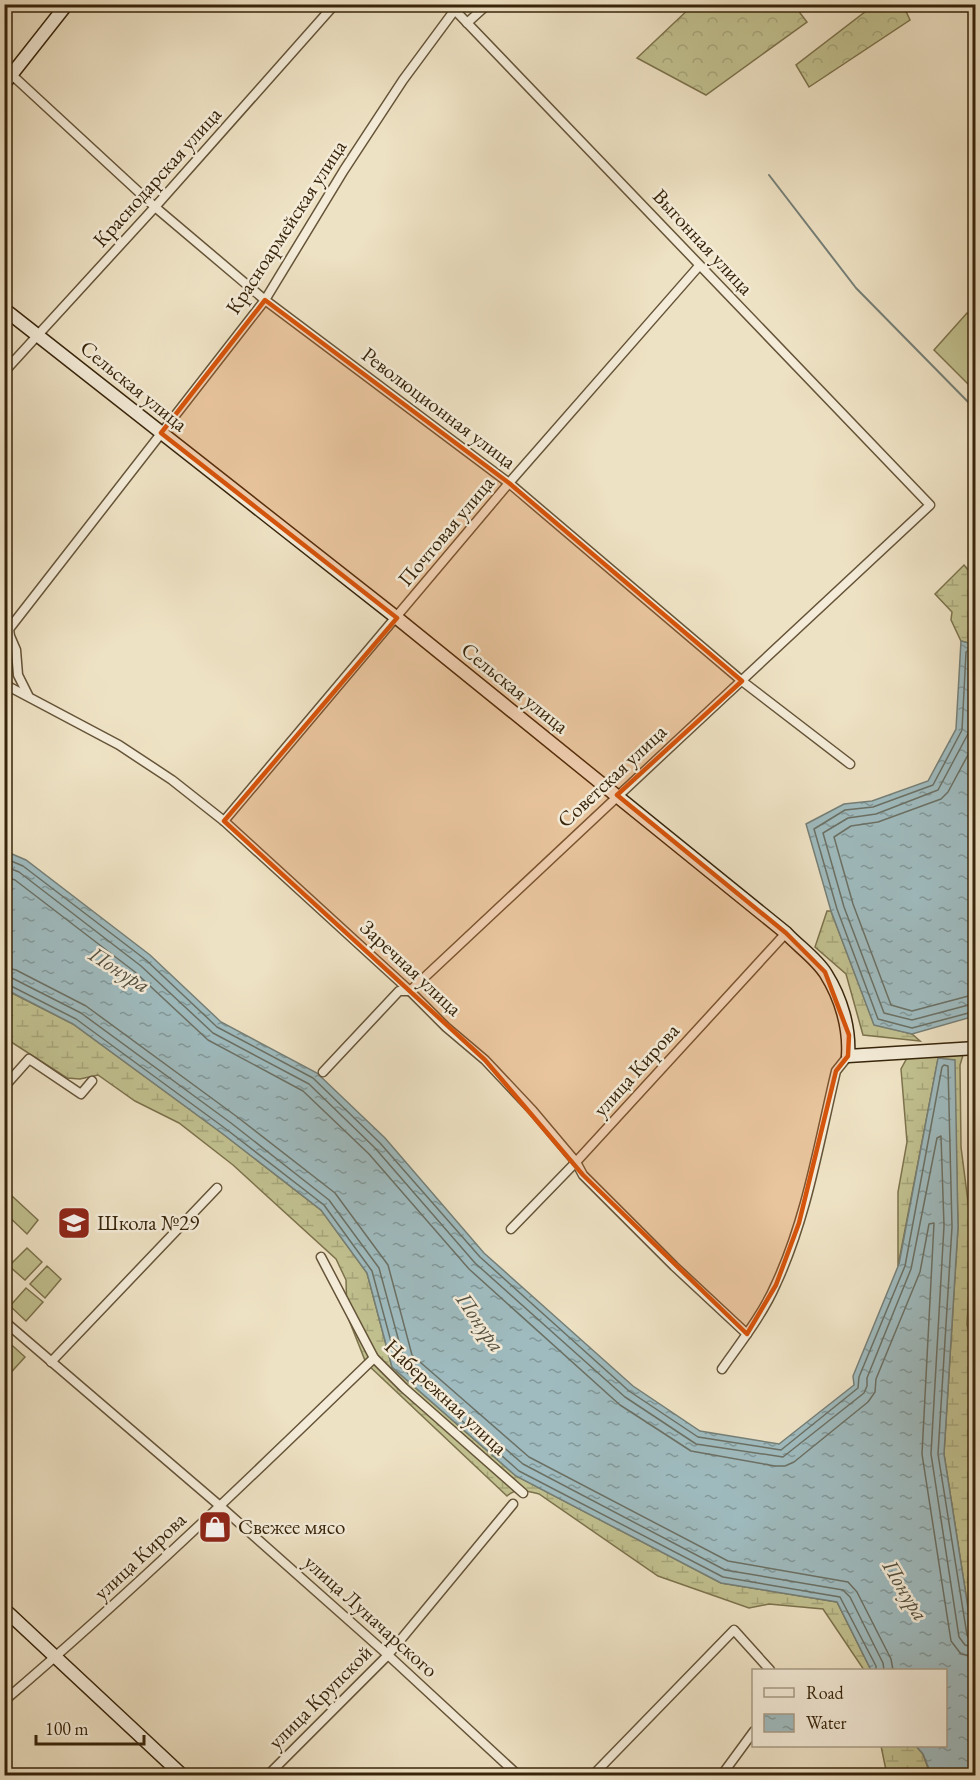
<svg xmlns="http://www.w3.org/2000/svg" width="980" height="1780" font-family="'EB Garamond',serif">
<defs>
<pattern id="forest-crowns" width="20" height="18" patternUnits="userSpaceOnUse" patternTransform="scale(1.5)"><rect width="20" height="18" fill="#c1c08f"/><path d="M2 6a3 3 0 1 1 6 0M12 15a3 3 0 1 1 6 0" fill="none" stroke="#a6a57a"/></pattern>
<pattern id="wetland-marsh" width="20" height="14" patternUnits="userSpaceOnUse" patternTransform="scale(1.5)"><rect width="20" height="14" fill="#c1c08f"/><path d="M1 5h8M5 5V1M11 12h8M15 12V8" fill="none" stroke="#a6a57a"/></pattern>
<pattern id="water-ripples" width="26" height="14" patternUnits="userSpaceOnUse" patternTransform="scale(1.5)"><rect width="26" height="14" fill="#9fbbbf"/><path d="M2 4q2-2 4 0t4 0M15 11q2-2 4 0t4 0" fill="none" stroke="#829899"/></pattern>
</defs>
<rect width="100%" height="100%" fill="#eee2c4"/>
<filter id="stains"><feTurbulence type="fractalNoise" baseFrequency=".00333" numOctaves="4"/><feColorMatrix values="0 0 0 0 .2 0 0 0 0 .09 0 0 0 0 .02 0 0 0 .5 -.17"/></filter>
<radialGradient id="worn" r=".72"><stop offset=".6" stop-color="#630" stop-opacity="0"/><stop offset="1" stop-color="#630" stop-opacity=".3"/></radialGradient>
<!-- green -->
<g fill="#c1c08f" stroke="#7c724c" stroke-width="1.5">
<path d="M967,313L975,320V391L934,350Z"/>
<path d="M12,1196L38,1220L27,1234L5,1213V1204Z"/>
<path d="M27,1248L42,1262L25,1280L9,1266Z"/>
<path d="M47,1266L61,1279L45,1298L30,1284Z"/>
<path d="M26,1288L43,1302L26,1321L10,1306Z"/>
<path d="M4,1338L25,1357L5,1379H4Z"/>
</g>
<!-- forest -->
<g fill="url(#forest-crowns)" stroke="#7c724c" stroke-width="1.5">
<path d="M693,5H794L807,22L706,95L637,58Z"/>
<path d="M874,5H903L910,20L809,87L796,65Z"/>
</g>
<!-- wetland -->
<g fill="url(#wetland-marsh)" stroke="#7c724c" stroke-width="1.5">
<path d="M964,565L975,578V645L961,641L951,620L952,612L935,594Z"/>
<path d="M827,911H831L874,1024L912,1034L920,1041L863,1035L846,974L815,947Z"/>
<path d="M4,989L73,1024L223,1134L322,1211L367,1273L392,1367L516,1476L721,1583L837,1602L871,1670H864L823,1609L769,1604L749,1608L658,1576L539,1494C527,1491 517,1487 507,1496L366,1363L347,1315L346,1280L336,1259L233,1165L179,1123L135,1101L98,1075L80,1079L67,1078L5,1038Z"/>
<path d="M963,1055L960,1065L961,1147L972,1233L967,1325L976,1351L975,1653L944,1454L958,1227L954,1060L938,1059L898,1266V1192L907,1142L901,1069L907,1058Z"/>
<path d="M881,1746H916L923,1754L930,1774L933,1775H887Z"/>
</g>
<!-- water -->
<g fill="url(#water-ripples)" stroke="#757f77" stroke-width="1.5">
<path d="M961,641L976,645L975,1016L912,1034L874,1025L831,911L806,824L844,804L872,801L928,781L956,729Z"/>
<path d="M5,851L26,860L150,955L221,1022L317,1073L385,1138L484,1253L633,1386L700,1431L779,1444L854,1385L853,1376L899,1264L938,1058L955,1060L958,1227L944,1454L975,1653V1775L931,1774L923,1754L916,1746H946V1670H871L837,1602L721,1583L516,1476L392,1367L367,1273L321,1210L223,1134L73,1024L5,989Z"/>
</g>
<g fill="none" stroke-linecap="round" stroke-linejoin="round">
<!-- shore -->
<g stroke="#6b7064" stroke-width="1.5">
<path d="M976,651L969,650L966,652L962,730L933,785L873,807L845,810L814,829L837,909L878,1019L912,1028L976,1011"/>
<path d="M976,658L973,661L969,732L938,790L876,814L848,818L823,833L844,907L884,1013L912,1020L976,1003"/>
<path d="M976,740L948,792L941,799L878,822L851,826L834,837L853,904L891,1005L912,1011L976,994"/>
<path d="M4,858L23,866L146,960L217,1027L313,1078L380,1143L480,1257L629,1391L698,1437L781,1450L858,1388L859,1377L905,1266L942,1067L944,1065L948,1066L952,1227L938,1454L967,1635L970,1640L976,1641"/>
<path d="M4,866L19,872L141,966L213,1033L309,1084L375,1148L475,1263L625,1397L696,1444L783,1457L864,1393L867,1386V1378L911,1269L937,1138L941,1136L944,1226L931,1454L959,1637L965,1645L976,1648"/>
<path d="M4,876L15,880L135,972L208,1040L303,1091L369,1154L469,1269L620,1405L691,1451L775,1466H785L794,1462L868,1402L875,1392L876,1379L920,1272L929,1224L934,1223L922,1454L951,1641L961,1654L976,1657"/>
<path d="M4,967L16,970L86,1006L236,1116L335,1193L388,1265L412,1355L529,1457L728,1561L848,1582L857,1592L891,1659L893,1670"/>
<path d="M4,976L12,978L81,1013L231,1123L329,1200L379,1268L404,1360L523,1464L725,1570L843,1590L850,1597L883,1663L884,1670"/>
<path d="M4,984L9,985L76,1019L226,1129L324,1205L372,1271L397,1364L519,1471L723,1577L840,1597L876,1666V1670"/>
</g>
<!-- stream -->
<path stroke="#757f77" stroke-width="2" d="M769,175L856,288L976,410"/>
<defs>
<g id="street">
<path d="M467,23L488,4"/>
<path d="M12,75L155,207L265,300L509,483L742,681L850,764"/>
<path d="M4,372L155,207L335,4"/>
<path d="M4,684L119,745L172,780L224,821L410,991L446,1027L485,1060L533,1111L576,1162L583,1175L674,1266L747,1334"/>
<path d="M28,695L18,675L16,650L10,636L9,629L265,300L344,170L403,80L454,11"/>
<path d="M224,821L509,483L699,266"/>
<path d="M323,1072L399,991H410C582,828 757,667 930,505L449,4"/>
<path d="M4,1087L29,1059L81,1094L92,1081"/>
<path d="M511,1229L576,1162L786,933"/>
<path d="M321,1257L374,1358L404,1388L523,1493"/>
<path d="M4,1321L220,1506L388,1655L519,1776"/>
<path d="M51,1362L217,1188"/>
<path d="M722,1369C741,1342 763,1314 776,1284C807,1217 819,1142 836,1071L848,1056"/>
<path d="M4,1701C132,1592 253,1475 374,1358"/>
<path d="M267,1776L388,1655L513,1504"/>
<path d="M592,1776L734,1630L770,1670"/>
<path d="M721,1776L754,1731"/>
</g>
<g id="secondary">
<path d="M4,84L67,4"/>
<path d="M4,309L397,618L786,933C798,946 817,959 826,974C841,998 850,1028 848,1056L976,1048"/>
<path d="M4,1609L183,1776"/>
</g>
</defs>
<!-- street casing -->
<use href="#street" stroke="#655438" stroke-width="11"/>
<!-- secondary casing -->
<use href="#secondary" stroke="#37240a" stroke-width="15"/>
<!-- street -->
<use href="#street" stroke="#f4ecd9" stroke-width="8"/>
<!-- secondary -->
<use href="#secondary" stroke="#f4ecd9" stroke-width="12"/>
</g>
<!-- marked area -->
<path fill="#d6540c" fill-opacity="0.2" stroke="#d6540c" stroke-width="4.5" stroke-linejoin="round" d="M265,300L509,483L742,681L617,795L786,933L825,972L849,1035L848,1056L836,1071L799,1223L776,1285L747,1334L583,1175L485,1060L224,821L397,618L161,433Z"/>
<!-- icons -->
<defs>
<symbol id="school-square" viewBox="-11 -11 22 22"><rect x="-9" y="-9" width="18" height="18" rx="4" fill="#8f2418" stroke="#f4ecd9"/><path d="M0-5L7-2L0 1L-7-2ZM-4 1L0 2.5L4 1V4Q0 6-4 4Z" fill="#fff"/></symbol>
<symbol id="shop-square" viewBox="-11 -11 22 22"><rect x="-9" y="-9" width="18" height="18" rx="4" fill="#8f2418" stroke="#f4ecd9"/><path d="M-5-2.5h2.3a2.7 3.5 0 0 1 5.4 0H5L5.5 6h-11ZM-1.5-2.5h3a1.5 2.3 0 0 0-3 0Z" fill="#fff"/></symbol>
</defs>
<g fill-rule="evenodd">
<use href="#school-square" x="55" y="1204" width="38" height="38"/>
<use href="#shop-square" x="196" y="1508" width="38" height="38"/>
</g>
<g text-anchor="middle" stroke-width="5" stroke-linejoin="round" paint-order="stroke">
<!-- street labels -->
<g font-size="21" fill="#37240a" stroke="#f4ecd9">
<text transform="translate(157 177) rotate(-48)" y="7">Краснодарская улица</text>
<text transform="translate(286 227) rotate(-57)" y="7">Красноармейская улица</text>
<text transform="translate(703 242) rotate(47)" y="7">Выгонная улица</text>
<text transform="translate(134 386) rotate(39)" y="7">Сельская улица</text>
<text transform="translate(439 408) rotate(37)" y="7">Революционная улица</text>
<text transform="translate(446 531) rotate(-50)" y="7">Почтовая улица</text>
<text transform="translate(515 688) rotate(39)" y="7">Сельская улица</text>
<text transform="translate(612 776) rotate(-43)" y="7">Советская улица</text>
<text transform="translate(411 968) rotate(43)" y="7">Заречная улица</text>
<text transform="translate(636 1070) rotate(-48)" y="7">улица Кирова</text>
<text transform="translate(446 1397) rotate(43)" y="7">Набережная улица</text>
<text transform="translate(140 1556) rotate(-43)" y="7">улица Кирова</text>
<text transform="translate(371 1616) rotate(42)" y="7">улица Луначарского</text>
<text transform="translate(320 1697) rotate(-45)" y="7">улица Крупской</text>
</g>
<!-- poi labels -->
<g font-size="21" fill="#37240a" stroke="#f4ecd9" text-anchor="start">
<text x="97" y="1230">Школа №29</text>
<text x="238" y="1534">Свежее мясо</text>
</g>
<!-- water labels -->
<g font-size="22" font-style="italic" fill="#565140" stroke="#f4ecd9">
<text transform="translate(120 969) rotate(32)" y="8">Понура</text>
<text transform="translate(481 1322) rotate(55)" y="8">Понура</text>
<text transform="translate(906 1590) rotate(59)" y="8">Понура</text>
</g>
</g>
<!-- margin -->
<rect width="980" height="1780" fill="none" stroke="#eee2c4" stroke-width="24"/>
<rect x="6" y="6" width="968" height="1768" fill="none" stroke="#37240a" stroke-width="3"/>
<rect x="12" y="12" width="956" height="1756" fill="none" stroke="#37240a" stroke-width="1.5"/>
<!-- legend -->
<rect x="752" y="1669" width="195" height="78" fill="#f4ecd9" stroke="#a89c86" stroke-width="1.5"/>
<rect x="764" y="1688" width="30" height="9" fill="#f4ecd9" stroke="#a89c86" stroke-width="1.5"/>
<text x="806" y="1699" font-size="18" fill="#37240a">Road</text>
<rect x="764" y="1714" width="30" height="18" fill="url(#water-ripples)" stroke="#a89c86" stroke-width="1.5"/>
<text x="806" y="1729" font-size="18" fill="#37240a">Water</text>
<!-- scale -->
<path d="M36 1735v9h108v-9" fill="none" stroke="#37240a" stroke-width="3"/>
<text x="45" y="1735" font-size="18" fill="#37240a" stroke="#f4ecd9" stroke-width="4.5" paint-order="stroke">100 m</text>
<rect width="100%" height="100%" filter="url(#stains)"/>
<rect width="100%" height="100%" fill="url(#worn)"/>
</svg>
